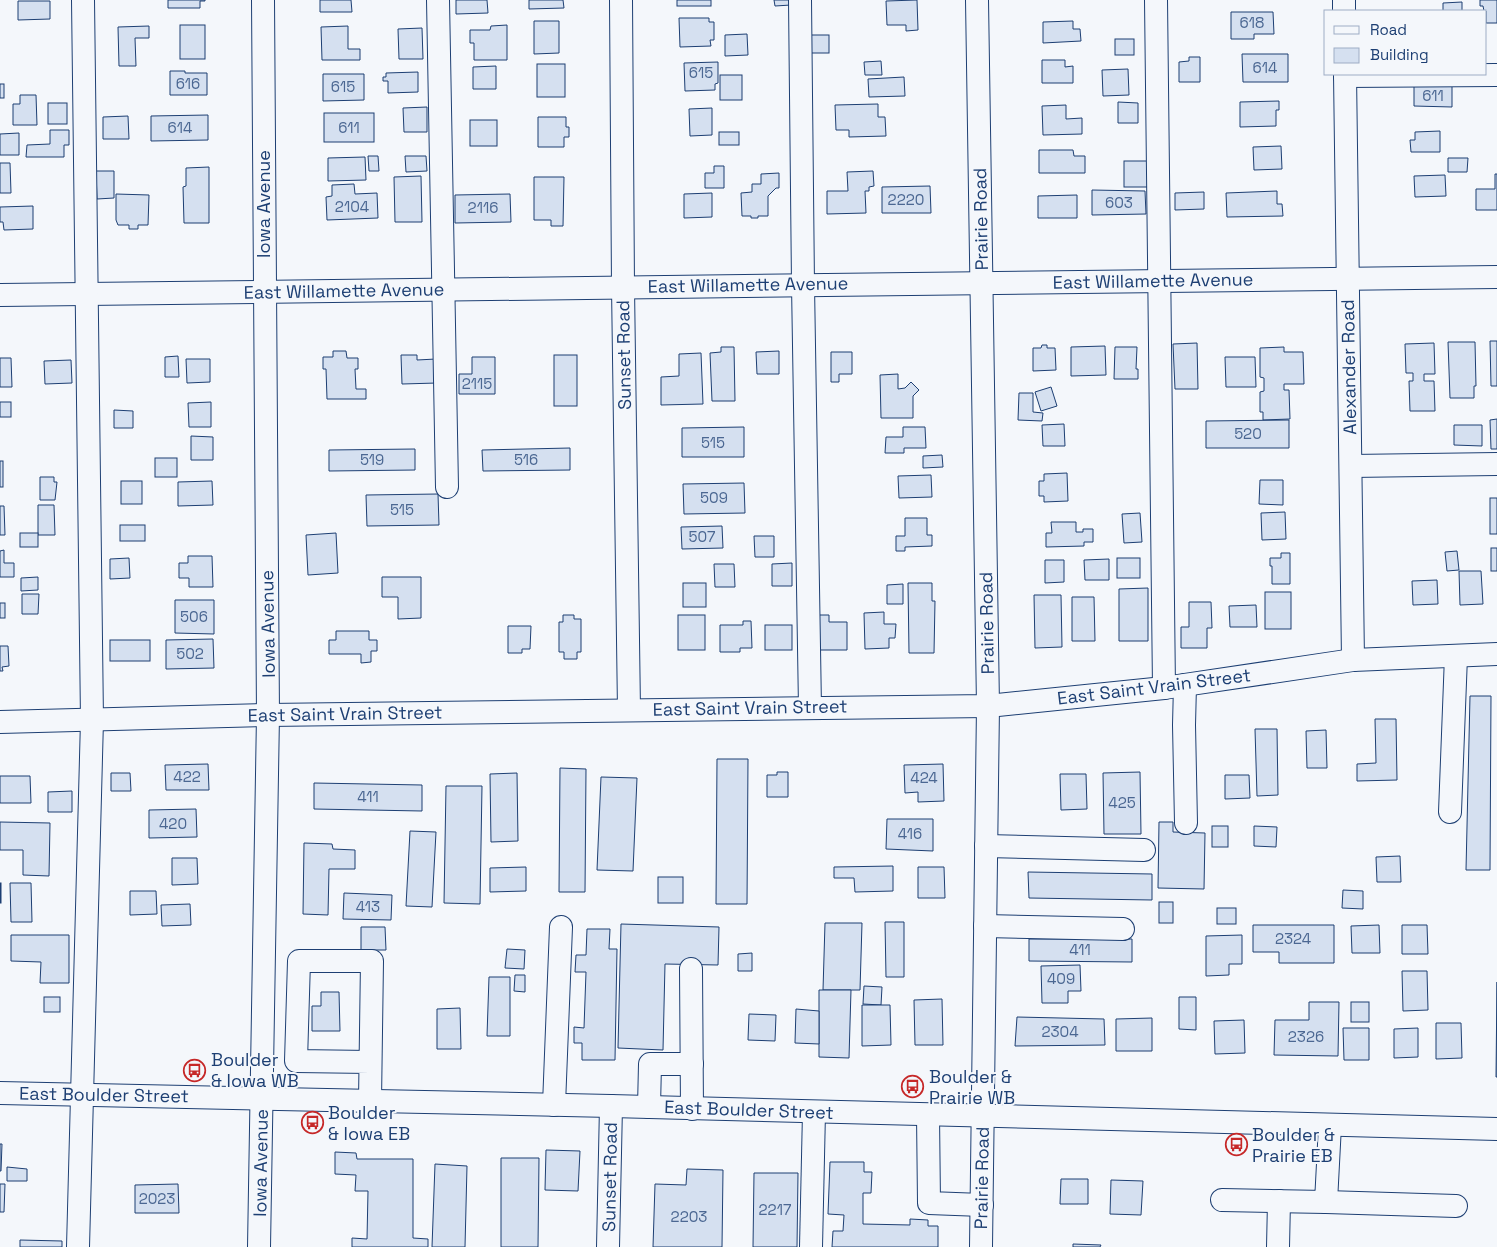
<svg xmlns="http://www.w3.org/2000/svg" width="1497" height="1247" font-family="'Space Grotesk',sans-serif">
<rect width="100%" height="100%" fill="#f4f7fb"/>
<!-- building -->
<g fill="#d5e0f0" stroke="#1d3f73">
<path d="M168,0H205V1H200V8H168Z"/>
<path d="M320,0H351L352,12H320Z"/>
<path d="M456,0H487L488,13L456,14Z"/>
<path d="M529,0H563L564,8L529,9Z"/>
<rect x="677" y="0" width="34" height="6"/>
<path d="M774,0H791V5L775,6Z"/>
<path d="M917,0L918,30L906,31V25H887L886,1Z"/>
<path d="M1480,0H1497V23H1486V11H1484L1483,6H1480Z"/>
<path d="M18,1H50V19L18,20Z"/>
<path d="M1462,2V11H1443V3Z"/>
<path d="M1231,12H1273L1274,34H1254V39H1231Z"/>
<path d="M679,18H709V22H714V40H710L711,46L680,47Z"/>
<path d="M534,21H559V53L534,54Z"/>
<path d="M1073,21V29H1080L1081,41L1043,43V22Z"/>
<rect x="180" y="25" width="25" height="34"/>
<path d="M507,25V60H474V43H470V30H490L491,26Z"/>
<path d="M149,26V38H135L136,66H119L118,27Z"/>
<path d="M348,26V49H360V60H322L321,27Z"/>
<path d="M422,28L423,59H399L398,29Z"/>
<path d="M747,34L748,55L725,56V35Z"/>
<rect x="810" y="35" width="19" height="18"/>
<rect x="1115" y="39" width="19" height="16"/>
<path d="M1242,54H1288V82H1243Z"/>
<path d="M1189,57H1200V82H1179V62L1189,61Z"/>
<path d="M1042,60H1065V67L1073,66V83H1042Z"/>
<path d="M881,61L882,75H865L864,62Z"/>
<path d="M718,62V83L715,84V90L685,91L684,63Z"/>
<rect x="537" y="64" width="28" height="33"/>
<path d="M496,66V89H473V67Z"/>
<path d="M1128,69L1129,95L1103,96L1102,70Z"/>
<path d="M170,71H185V73H207V95H170Z"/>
<path d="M418,72V92L388,93V81H383V77H386V73Z"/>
<path d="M323,74H364V100L323,101Z"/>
<rect x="720" y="75" width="22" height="25"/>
<path d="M904,77L905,96L869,97L868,79Z"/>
<rect x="0" y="84" width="4" height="14"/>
<path d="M1414,86H1452V107L1414,106Z"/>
<path d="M20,95H36L37,125H13V104H20Z"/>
<path d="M1279,101V110H1276V126L1240,127V102Z"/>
<path d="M1118,102L1138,103V123H1118Z"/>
<rect x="48" y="103" width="19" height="21"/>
<path d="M878,104V117H885L886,136L849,137V130H836L835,105Z"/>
<path d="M1066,105V119L1082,118V134L1043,135L1042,106Z"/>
<path d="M427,107V132H404L403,108Z"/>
<path d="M712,108V135L690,136L689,109Z"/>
<rect x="324" y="113" width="50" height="29"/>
<path d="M208,115V140L151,141V116Z"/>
<path d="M128,116L129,139H103V117Z"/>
<path d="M538,117H566V127H569V137H564V147H538Z"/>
<rect x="470" y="120" width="27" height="26"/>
<path d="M50,130H69V145H64V157H26L27,145L50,144Z"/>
<path d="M1440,131V152H1411L1410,140H1415V132Z"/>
<rect x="719" y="132" width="20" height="13"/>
<path d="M19,133V155H0V134Z"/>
<path d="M1281,146L1282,169L1254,170L1253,147Z"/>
<path d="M1039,150H1073L1074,156H1085V173H1039Z"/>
<path d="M368,156H378L379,171H369Z"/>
<path d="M405,156H426L427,171L406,172Z"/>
<path d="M365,157L366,180L328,181V158Z"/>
<path d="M1448,158H1468L1467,172H1448Z"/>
<rect x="1124" y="161" width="24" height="26"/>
<path d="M0,163H10L11,193H0Z"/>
<path d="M714,166H724V188H705V173H714Z"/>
<path d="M209,167V223H184L183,187L186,186V168Z"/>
<path d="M96,171H114V198L97,199Z"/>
<path d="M873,171L874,186L869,187V191H865L866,213L827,214V191H848L847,172Z"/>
<path d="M779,173V188H776L768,196V216H758V218H751V216H742L741,193L752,192V184H761V174Z"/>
<path d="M1495,174H1497V210H1476V189H1495Z"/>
<path d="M1445,175L1446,196L1415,197L1414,176Z"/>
<path d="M421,176L422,222H395L394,177Z"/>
<path d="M534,177H564L563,226H551V220H534Z"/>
<path d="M354,184L355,194L377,193L378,218L327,220L326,197L332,196V185Z"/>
<path d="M930,186L931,213H882V187Z"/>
<path d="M1092,190L1145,191L1146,214L1092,215Z"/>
<path d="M1277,191V204H1282L1283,216L1227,217L1226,193Z"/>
<path d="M1204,192V209L1175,210V193Z"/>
<path d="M712,193V217L684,218V194Z"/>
<path d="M116,194L149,195L148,225H138V229H129V225H118L116,220Z"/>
<path d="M510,194L511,222L455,223V195Z"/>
<path d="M1077,195V218H1038V196Z"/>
<path d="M33,206V229L4,230L3,222H0V207Z"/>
<path d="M1490,341H1497V386H1491Z"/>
<path d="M1448,342H1475L1476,386H1474V398H1450Z"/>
<path d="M1197,343L1198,389H1175L1173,344Z"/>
<path d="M1434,343L1435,374H1424V381H1434L1435,411H1410L1409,381H1413V373H1406L1405,344Z"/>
<path d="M1042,345H1047V348H1055L1056,370L1033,371V348H1041Z"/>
<path d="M1105,346L1106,375L1071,376V347Z"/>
<path d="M721,347H734L735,401H712L710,353L721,352Z"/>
<path d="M1115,347H1137L1136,369H1138V379H1114Z"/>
<path d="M1284,347V352H1303L1304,384H1284V390H1289L1290,419L1263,420V412H1260V392L1264,391V378L1260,377V348Z"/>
<path d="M333,351H346L347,358H358V369H355L356,389H366V399H327L326,369H323V357H333Z"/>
<path d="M779,351V374H757L756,352Z"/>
<path d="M831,352H852V374H839V382H831Z"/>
<path d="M701,353L703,404L661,405V377L679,376V354Z"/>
<path d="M401,355H417V360L436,359L437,383L402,384Z"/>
<rect x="554" y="355" width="23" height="51"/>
<path d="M178,356L179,377H165V357Z"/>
<path d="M472,357H495V394H459V374H472Z"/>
<path d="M1225,357H1255L1256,387H1226Z"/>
<path d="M0,358H11L12,387H0Z"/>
<path d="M186,359H210V382L187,383Z"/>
<path d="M71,360L72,383L45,384L44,361Z"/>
<path d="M898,374V389L905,388L911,382L919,390L913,396V418H881L880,375Z"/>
<path d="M1051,387L1057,406L1041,411L1035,392Z"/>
<path d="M1019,393H1033V412L1043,413L1042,421L1018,420Z"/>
<rect x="0" y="402" width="11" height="15"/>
<path d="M211,402V427H189L188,403Z"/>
<path d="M114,410L133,411V428H114Z"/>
<path d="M1497,419V449H1491L1490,420Z"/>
<path d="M1289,420V448H1206V421Z"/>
<path d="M1064,424L1065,446H1043L1042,425Z"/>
<path d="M1454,425H1482V446L1454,445Z"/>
<path d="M744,427V457H682V428Z"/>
<path d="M903,427H925L926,448H904V453H885L886,437H903Z"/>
<path d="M191,436L213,437V460H191Z"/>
<path d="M570,448V470L483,471L482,450Z"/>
<path d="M415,449V470L329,471V450Z"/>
<path d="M942,455L943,467L923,468V456Z"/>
<rect x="155" y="458" width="22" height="19"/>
<rect x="0" y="461" width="3" height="26"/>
<path d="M1067,473L1068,501L1044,502V496H1039V481H1044V474Z"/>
<path d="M931,475L932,497L899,498L898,476Z"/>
<path d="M40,477H54V482H57L55,500H40Z"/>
<path d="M1260,480H1283V505L1259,504Z"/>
<rect x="121" y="481" width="21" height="23"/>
<path d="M212,481L213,505L178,506V482Z"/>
<path d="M744,483L745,513L684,514L683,484Z"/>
<path d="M438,494L439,525L367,526L366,495Z"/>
<rect x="1490" y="498" width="7" height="36"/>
<path d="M38,505H54L55,535H38Z"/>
<path d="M0,506H4L5,535H0Z"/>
<path d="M1285,512L1286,539L1262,540L1261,513Z"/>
<path d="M1140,513L1142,542L1124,543L1122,514Z"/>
<path d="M905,518H927V535H932V546L905,547V551H896V536H905Z"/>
<path d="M1051,522H1076V532H1083V529H1093V542H1084V546L1046,547V533H1052Z"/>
<rect x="120" y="525" width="25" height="16"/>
<path d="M722,526L723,548L682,549L681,527Z"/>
<rect x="20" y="533" width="18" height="14"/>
<path d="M336,533L338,573L308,575L306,535Z"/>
<path d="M754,536H774V557H755Z"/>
<rect x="1491" y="548" width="6" height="23"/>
<path d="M4,550V563H14V577H0V551Z"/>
<path d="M1457,551L1459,570L1447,571L1445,552Z"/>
<path d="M1281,553H1290V584H1272V566H1270V558H1281Z"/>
<path d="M188,556H212L213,587H189V578H179V563H188Z"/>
<path d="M129,558L130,578L110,579V559Z"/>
<rect x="1117" y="558" width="23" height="20"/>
<path d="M1109,559V580H1085L1084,560Z"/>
<path d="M1045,560H1064V582L1045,583Z"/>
<path d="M792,563V586H772V564Z"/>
<path d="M714,564H734L735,587H715Z"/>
<path d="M1459,571H1481L1483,604L1460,605Z"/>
<path d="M38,577V590L21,591V578Z"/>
<path d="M382,577H421V618L398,619V597H382Z"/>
<path d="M1437,580L1438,604L1413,605L1412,581Z"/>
<rect x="683" y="583" width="23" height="24"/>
<path d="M908,583H932V601H935L934,653H909Z"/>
<path d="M903,584V604H887V585Z"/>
<path d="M1148,588V641H1119V589Z"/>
<rect x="1265" y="592" width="26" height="37"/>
<path d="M22,594H39L38,614H22Z"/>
<path d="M1034,595H1061L1062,647L1035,648Z"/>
<path d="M1072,597H1094L1095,641H1072Z"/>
<path d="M175,600H214V634L175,633Z"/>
<path d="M1189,602H1211L1212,628H1207V648H1181V627H1189Z"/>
<rect x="0" y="603" width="5" height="15"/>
<path d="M1256,605L1257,627H1230L1229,606Z"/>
<path d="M884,612V624H896L895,638H889V648L865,649L864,613Z"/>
<path d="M563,615H574V619H581V652H577V659H564V652H559V622H563Z"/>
<rect x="678" y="615" width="27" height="35"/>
<path d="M819,615H829V622H847V650H819Z"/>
<path d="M743,621H751L752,648H740V652H720V625H743Z"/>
<rect x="765" y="625" width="27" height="25"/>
<path d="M508,626H531L530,649H522V653H508Z"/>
<path d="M336,631H369V640H377V651H371V662L361,663V654H329V640H336Z"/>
<path d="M213,639L214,668L166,669V640Z"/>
<rect x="110" y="640" width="40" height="21"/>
<path d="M0,646H8L9,666L2,667L3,671H0Z"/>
<path d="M1470,696H1491L1490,870H1466Z"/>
<path d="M1375,719H1396L1397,780L1357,781V764L1376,763Z"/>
<path d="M1255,729H1277L1278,795L1257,796Z"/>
<path d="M1326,730L1327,768H1307L1306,731Z"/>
<path d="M717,759H748L747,904H716Z"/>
<path d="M208,764L209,790H166L165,765Z"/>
<path d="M943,764L944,801L918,802V792L905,793L904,765Z"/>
<path d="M560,768L586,769L585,892H559Z"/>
<path d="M777,772H788V797H767V775H777Z"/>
<path d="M1140,772L1141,834H1104L1103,773Z"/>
<path d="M111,773H130L131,791H111Z"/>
<path d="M517,773L518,841L491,842L490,774Z"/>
<path d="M1060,774H1086L1087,809L1061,810Z"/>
<path d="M1225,775H1249L1250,798L1225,799Z"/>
<path d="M0,776H30L31,803H0Z"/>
<path d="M601,777L637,778L633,871L597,870Z"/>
<path d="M314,783L422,785V811L314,809Z"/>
<path d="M446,786H482L480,904L444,903Z"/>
<path d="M72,791V812H48V792Z"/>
<path d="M196,809L197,837L149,838V810Z"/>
<path d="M887,819H933V851L886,849Z"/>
<path d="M0,822L50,823L49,876L23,875V850H0Z"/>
<path d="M1159,822H1173V832L1205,833L1204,889L1158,888Z"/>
<rect x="1212" y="826" width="16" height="21"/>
<path d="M1254,826L1277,827L1276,847L1254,846Z"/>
<path d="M410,831L436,832L432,907L406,906Z"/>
<path d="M304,843L332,844L333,849L355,850V869H329L328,915L303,914Z"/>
<path d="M1400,856L1401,882H1377L1376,857Z"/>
<path d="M172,858H197L198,884L172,885Z"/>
<path d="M893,866V891L855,892L854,878H834V867Z"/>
<path d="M526,867V891L490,892V868Z"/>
<path d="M918,867H944L945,898H918Z"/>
<path d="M1028,872L1152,874V900L1029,898Z"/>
<rect x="658" y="877" width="25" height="26"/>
<rect x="0" y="883" width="1" height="20"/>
<path d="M10,883H31L32,922H11Z"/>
<path d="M1343,890L1363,891V909L1342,908Z"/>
<path d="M130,891H156L157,914L130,915Z"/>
<path d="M344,893L392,895L391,920L343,919Z"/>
<rect x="1159" y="902" width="14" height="21"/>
<path d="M190,904L191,925L162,926L161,905Z"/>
<rect x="1217" y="908" width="19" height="16"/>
<path d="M885,922H904V977H886Z"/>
<path d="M825,923H862L860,990H823Z"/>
<path d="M621,924L719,927L718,965L665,964L663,1050L618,1048Z"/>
<path d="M1253,925H1334V963H1279V952H1253Z"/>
<path d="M1379,925L1380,953H1352L1351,926Z"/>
<path d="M1402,925H1427L1428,954H1402Z"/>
<path d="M361,927H385L386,950H361Z"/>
<path d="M587,929H610L609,949H617L615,1060H582V1043H574V1027L584,1028L586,972H575L576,955H586Z"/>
<path d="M11,935H69V983H40L41,962L11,961Z"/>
<path d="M1242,935V964H1229V975L1206,976V936Z"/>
<path d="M1029,939H1132V962L1029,961Z"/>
<path d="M507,949L525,950L524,969L505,968Z"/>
<path d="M752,953V971H738V954Z"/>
<path d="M1080,965L1081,991H1068V1003H1042L1041,966Z"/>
<path d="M1402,971H1427L1428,1010L1403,1011Z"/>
<path d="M515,975H525V992L514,991Z"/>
<path d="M489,977H510V1036H487Z"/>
<path d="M1497,982V1077H1496Z"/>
<path d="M864,986L882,987L881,1005L863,1004Z"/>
<path d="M819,990H851L849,1058L819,1057Z"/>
<path d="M321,992H339L340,1031H312V1006H321Z"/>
<rect x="44" y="997" width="16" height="15"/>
<path d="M1179,997H1196V1030L1179,1029Z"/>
<path d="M942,999L943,1045H915L914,1000Z"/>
<path d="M1309,1002H1339L1338,1056L1274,1055L1275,1020H1309Z"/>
<rect x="1351" y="1002" width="18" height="20"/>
<path d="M862,1005H890L891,1045L862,1046Z"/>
<path d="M460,1008L461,1049H437V1009Z"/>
<path d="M796,1009L819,1011V1044L795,1043Z"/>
<path d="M749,1014L776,1015L775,1041L748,1040Z"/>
<path d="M1017,1017L1104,1019L1105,1045L1015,1046Z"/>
<path d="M1152,1018V1051H1116V1019Z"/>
<path d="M1244,1020L1245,1053L1215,1054L1214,1021Z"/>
<path d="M1436,1023H1461L1462,1058L1436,1059Z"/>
<path d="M1343,1028H1369V1060H1344Z"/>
<path d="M1418,1028V1057L1394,1058V1029Z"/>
<path d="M0,1144H2L1,1171H0Z"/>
<path d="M546,1150L580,1151L578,1191L545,1190Z"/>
<path d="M335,1152L356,1153L357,1159H413V1238L428,1239V1247H352V1238L367,1239L368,1191H355L356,1175L335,1174Z"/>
<path d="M501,1158H539L538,1247H501Z"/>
<path d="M830,1162H864V1172H872L871,1193H863V1224L910,1225V1219L928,1220V1226H938V1247H832L833,1231H843L844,1215L828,1214Z"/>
<path d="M435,1164L467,1166L465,1247H432Z"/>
<path d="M7,1167L27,1169V1181H7Z"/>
<path d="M687,1169L723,1170L722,1247H653L655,1184L686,1185Z"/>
<path d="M754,1173H798L797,1247H753Z"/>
<path d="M1061,1179H1088V1204H1060Z"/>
<path d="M1111,1180L1143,1181L1141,1215L1110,1214Z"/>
<path d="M0,1184H5L4,1212H0Z"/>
<path d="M178,1184L179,1213H135V1185Z"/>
<path d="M20,1240L62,1241V1247H20Z"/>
<path d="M1073,1244L1101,1245L1100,1247H1073Z"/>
</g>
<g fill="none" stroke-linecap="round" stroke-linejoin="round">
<defs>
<g id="minor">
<path d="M438,0L447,487"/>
<path d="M621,0L623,287L629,710"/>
<path d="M800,0L803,285L810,708"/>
<path d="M977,0L988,706L981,1247"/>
<path d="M1156,0L1164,688"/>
<path d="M1344,0V11"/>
<path d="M1345,74L1353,660"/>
<path d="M1345,76L1497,75"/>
<path d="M0,295L1497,277"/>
<path d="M1351,466L1497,464"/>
<path d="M1185,685L1184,725L1186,823"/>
<path d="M0,722L268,715L988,706L1164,688L1353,660L1497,654"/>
<path d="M1450,812L1456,656"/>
<path d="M986,846L1144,850"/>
<path d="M985,926L1123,929"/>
<path d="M691,969L692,1109"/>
<path d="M0,1093L611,1106L1497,1129"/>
<path d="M370,1101L372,961H299L296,1061L370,1062"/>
<path d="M554,1105L561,927"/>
<path d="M649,1107L650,1064H692"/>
<path d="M928,1115L929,1203L982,1205"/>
<path d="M1222,1200L1326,1202L1330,1125"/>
<path d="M1326,1202L1456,1206"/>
<path d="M78,1247L92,720L83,0"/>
<path d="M259,1247L268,715L263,0"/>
<path d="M608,1247L611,1106"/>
<path d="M811,1247L814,1112"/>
<path d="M1278,1247L1279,1201"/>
</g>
</defs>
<!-- minor casing -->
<use href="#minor" stroke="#1d3f73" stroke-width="24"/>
<!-- minor -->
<use href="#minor" stroke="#f4f7fb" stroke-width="22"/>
</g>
<!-- icons -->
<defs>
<symbol id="bus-ring" viewBox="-11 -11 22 22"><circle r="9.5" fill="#f4f7fb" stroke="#c62828" stroke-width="1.5"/><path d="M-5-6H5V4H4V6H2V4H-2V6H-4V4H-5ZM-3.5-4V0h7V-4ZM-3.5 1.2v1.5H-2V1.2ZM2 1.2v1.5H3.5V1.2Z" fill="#c62828"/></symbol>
</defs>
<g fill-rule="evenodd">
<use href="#bus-ring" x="182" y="1058" width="25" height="25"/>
<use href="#bus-ring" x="900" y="1074" width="25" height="25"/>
<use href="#bus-ring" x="300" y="1110" width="25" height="25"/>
<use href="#bus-ring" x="1224" y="1132" width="25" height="25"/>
</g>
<g text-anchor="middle" stroke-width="4" stroke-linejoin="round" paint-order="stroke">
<!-- number labels -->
<g font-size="15" fill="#4b6792">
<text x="1252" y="28">618</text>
<text x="1265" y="73">614</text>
<text x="701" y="78">615</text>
<text x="188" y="89">616</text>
<text x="343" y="92">615</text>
<text x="1433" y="101">611</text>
<text x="180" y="133">614</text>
<text x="349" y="133">611</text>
<text x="906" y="205">2220</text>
<text x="1119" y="208">603</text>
<text x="352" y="212">2104</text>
<text x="483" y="213">2116</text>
<text x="477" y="389">2115</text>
<text x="1248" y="439">520</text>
<text x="713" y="448">515</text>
<text x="372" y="465">519</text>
<text x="526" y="465">516</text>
<text x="714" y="503">509</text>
<text x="402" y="515">515</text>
<text x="702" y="542">507</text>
<text x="194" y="622">506</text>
<text x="190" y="659">502</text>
<text x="187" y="782">422</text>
<text x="924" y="783">424</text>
<text x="368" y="802">411</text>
<text x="1122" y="808">425</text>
<text x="173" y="829">420</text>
<text x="910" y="839">416</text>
<text x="368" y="912">413</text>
<text x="1293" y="944">2324</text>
<text x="1080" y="955">411</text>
<text x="1061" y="984">409</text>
<text x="1060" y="1037">2304</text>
<text x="1306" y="1042">2326</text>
<text x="157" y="1204">2023</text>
<text x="775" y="1215">2217</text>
<text x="689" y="1222">2203</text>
</g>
<!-- street labels -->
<g font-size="18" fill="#1d3f73" stroke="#f4f7fb">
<text transform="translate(264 204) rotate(-90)" y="6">Iowa Avenue</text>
<text transform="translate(981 219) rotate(-91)" y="6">Prairie Road</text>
<text transform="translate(1153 281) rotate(-1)" y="6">East Willamette Avenue</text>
<text transform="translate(748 285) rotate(-1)" y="6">East Willamette Avenue</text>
<text transform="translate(344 291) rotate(-1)" y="6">East Willamette Avenue</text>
<text transform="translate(624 355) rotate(-91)" y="6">Sunset Road</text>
<text transform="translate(1349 367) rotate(-91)" y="6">Alexander Road</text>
<text transform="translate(987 623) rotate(-91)" y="6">Prairie Road</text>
<text transform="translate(268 624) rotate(-91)" y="6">Iowa Avenue</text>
<text transform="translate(1154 687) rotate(-7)" y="6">East Saint Vrain Street</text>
<text transform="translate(750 708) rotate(-1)" y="6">East Saint Vrain Street</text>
<text transform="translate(345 714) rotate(-1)" y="6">East Saint Vrain Street</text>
<text transform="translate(104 1095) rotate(1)" y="6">East Boulder Street</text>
<text transform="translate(749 1110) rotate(2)" y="6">East Boulder Street</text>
<text transform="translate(261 1163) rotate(-89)" y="6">Iowa Avenue</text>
<text transform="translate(610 1177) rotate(-89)" y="6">Sunset Road</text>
<text transform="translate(982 1178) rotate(-89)" y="6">Prairie Road</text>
</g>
<!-- poi labels -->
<g font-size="18" fill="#1d3f73" stroke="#f4f7fb" text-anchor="start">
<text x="211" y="1066">Boulder<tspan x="211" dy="21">&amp; Iowa WB</tspan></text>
<text x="929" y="1083">Boulder &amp;<tspan x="929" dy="21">Prairie WB</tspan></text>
<text x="328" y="1119">Boulder<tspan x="328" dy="21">&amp; Iowa EB</tspan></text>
<text x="1252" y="1141">Boulder &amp;<tspan x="1252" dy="21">Prairie EB</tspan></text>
</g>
</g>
<!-- legend -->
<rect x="1324" y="10" width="162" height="65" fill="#f4f7fb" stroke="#9eadc5"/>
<rect x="1334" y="26" width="25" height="8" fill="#f4f7fb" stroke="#9eadc5"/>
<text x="1370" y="35" font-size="15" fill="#1d3f73">Road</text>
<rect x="1334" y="48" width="25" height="15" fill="#d5e0f0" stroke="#9eadc5"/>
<text x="1370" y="60" font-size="15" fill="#1d3f73">Building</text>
</svg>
